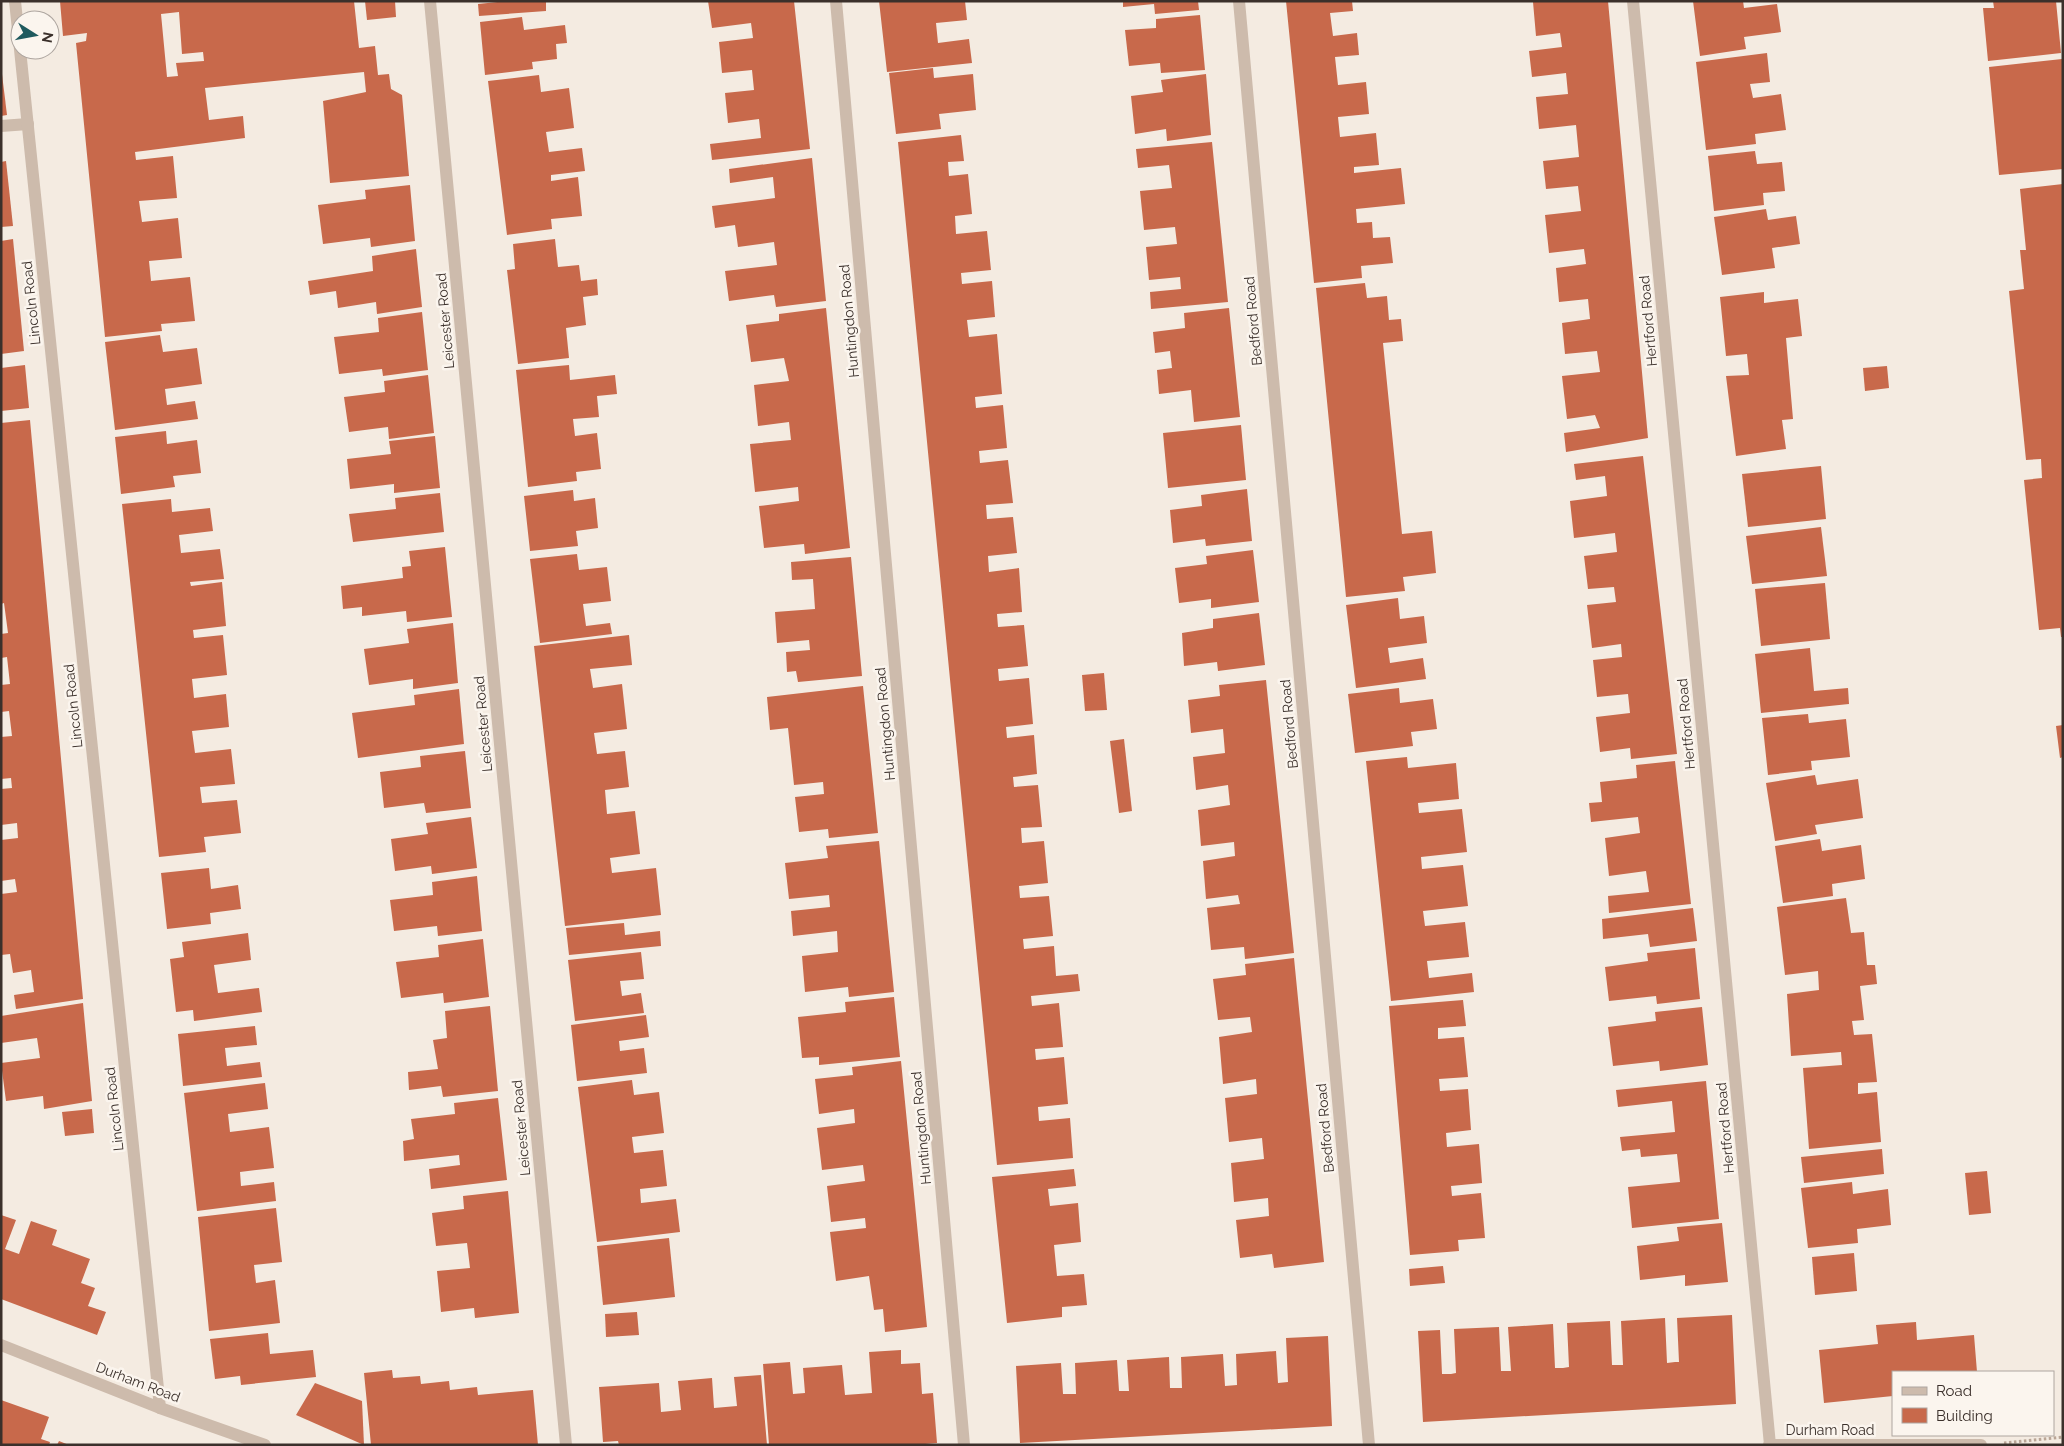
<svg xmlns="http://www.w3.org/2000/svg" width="2064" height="1446" font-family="Raleway,sans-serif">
<rect width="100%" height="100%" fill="#f4ebe1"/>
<!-- building -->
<g fill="#c8694b" fill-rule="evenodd">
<path d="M60,1H354L359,48L375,46L378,75L389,74L391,89L402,95L409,176L330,183L323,101L366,92L364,72L205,88L209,120L243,116L245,138L135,152L136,160L173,156L177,198L139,201L142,222L178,218L182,258L149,261L151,281L190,277L195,321L161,324L162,331L105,337L76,43L86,41L87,33L63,36ZM179,12L182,54L203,52L204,61L176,63L178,76L167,77L161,14Z"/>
<path d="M365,1H395L396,17L367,20Z"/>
<path d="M507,1H546V11L479,16L478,4Z"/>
<path d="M708,1H794L810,149L712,160L710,144L761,138L759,119L728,123L725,93L754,90L752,70L722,73L719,42L753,38L751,23L712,28Z"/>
<path d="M879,1H965L967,20L936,23L938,43L969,39L972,63L887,72Z"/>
<path d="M1123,1H1198L1199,10L1155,14L1154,4L1123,7Z"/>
<path d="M1286,1H1352L1353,11L1330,13L1333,36L1357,33L1359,55L1335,57L1338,85L1366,82L1369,114L1338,117L1340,137L1376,133L1379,165L1354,167V173L1401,168L1405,204L1356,209L1357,223L1372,222L1373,238L1390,237L1393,263L1361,266L1362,278L1314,283Z"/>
<path d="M1541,1H1608L1648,438L1566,452L1564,433L1600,428L1595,415L1567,419L1562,376L1600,372L1597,351L1565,354L1562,323L1590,319L1588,299L1559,302L1556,268L1586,264L1584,249L1549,253L1545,215L1581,211L1578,186L1546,189L1543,161L1579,157L1576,125L1539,129L1536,97L1568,94L1566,73L1532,77L1529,51L1562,47L1560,33L1536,36L1533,2Z"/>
<path d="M1693,1H1743L1744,8L1777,4L1781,32L1744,37L1746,49L1700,56Z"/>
<path d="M1993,1H2056L2061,53L1988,61L1983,8H1994Z"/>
<path d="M1200,15L1205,70L1161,73L1160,63L1129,66L1125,30L1156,28V19Z"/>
<path d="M522,17L524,30L565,25L567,43L556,44L557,59L532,62L533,69L485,75L480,22Z"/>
<path d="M1767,53L1770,82L1750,84L1753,98L1781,94L1786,130L1755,134L1756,144L1706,150L1696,62Z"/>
<path d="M2062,59L2063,169L1999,175L1989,67Z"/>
<path d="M1,66L7,115L1,116Z"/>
<path d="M933,68L934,78L973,74L976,110L939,114L941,129L896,134L889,73Z"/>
<path d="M1206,74L1211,135L1167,141L1166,129L1135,134L1131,96L1163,92L1161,80Z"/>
<path d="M539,75L541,92L569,88L574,128L546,132L549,152L582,148L585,171L551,175V181L578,177L582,216L551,219L552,229L507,235L488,81Z"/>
<path d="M961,135L964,161L948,162L949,176L968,174L972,214L955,216L956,234L987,231L991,270L961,273L962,284L992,281L995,317L967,320L969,337L997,334L1002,394L975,397L976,408L1003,405L1007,448L979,451L980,463L1008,460L1013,503L986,505L987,519L1013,517L1017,553L988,556L989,572L1019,568L1022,612L997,614L998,627L1024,625L1028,666L998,669L999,681L1029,678L1033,724L1006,727L1007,738L1034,735L1037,774L1013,777L1014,787L1038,785L1042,827L1021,828L1022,843L1044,841L1048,883L1019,886L1020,898L1049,896L1053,936L1023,939L1024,949L1054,946L1056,976L1078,974L1080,991L1031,996L1032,1006L1059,1003L1063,1047L1035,1049L1036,1060L1064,1057L1068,1104L1038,1107L1039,1121L1070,1118L1073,1158L997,1165L898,142Z"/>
<path d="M1212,142L1228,302L1151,309L1150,292L1181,289L1180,277L1149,280L1146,247L1177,244L1175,227L1144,230L1140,191L1172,188L1169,165L1138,168L1136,149Z"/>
<path d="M1755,151L1757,164L1782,162L1785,191L1763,193L1764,205L1714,211L1708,156Z"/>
<path d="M812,158L826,301L776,307L774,295L729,301L725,271L777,265L774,242L738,247L735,225L715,228L712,206L775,198L773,177L730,183L729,169Z"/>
<path d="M6,161L13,226L1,227V162Z"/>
<path d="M2063,184V637H2061L2060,628L2039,630L2024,480L2042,478L2041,459L2026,460L2009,291L2024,289L2020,250H2026L2020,189Z"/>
<path d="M410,185L415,241L371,247L370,238L323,244L318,205L366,199L365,190Z"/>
<path d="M1766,209L1768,220L1796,216L1800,244L1772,248L1775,268L1722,275L1714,217Z"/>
<path d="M13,239L24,351L1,354V241Z"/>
<path d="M555,239L558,267L579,265L581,281L597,279L598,295L583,297L586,325L566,328L569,358L518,364L507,270L515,269L513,244Z"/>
<path d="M416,249L422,307L377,314L376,302L338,308L336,291L310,295L308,281L373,271L372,256Z"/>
<path d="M1365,283L1367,298L1387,296L1389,320L1401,319L1403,341L1383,343L1402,534L1432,531L1436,573L1403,577L1405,591L1346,597L1316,288Z"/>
<path d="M1764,292V303L1798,299L1802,336L1786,338L1793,419L1782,420L1786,449L1736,456L1726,376L1749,375L1747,354L1726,356L1720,297Z"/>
<path d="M826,308L850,548L805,554L804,544L764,548L759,506L799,501L798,487L755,492L750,444L791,440L789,422L758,426L754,385L789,381L784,358L751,362L746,325L779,321V314Z"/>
<path d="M1229,308L1240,417L1194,422L1191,390L1159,394L1157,370L1172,368L1170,351L1155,353L1153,332L1185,328L1184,313Z"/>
<path d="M422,312L428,370L383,376L382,369L339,374L334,337L379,332L378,318Z"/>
<path d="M160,335L163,352L197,348L202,384L165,389L167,405L195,401L198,419L115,430L105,342Z"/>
<path d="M25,365L29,408L1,411V368Z"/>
<path d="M569,365L570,380L615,375L617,394L597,396L599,417L573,419L575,436L597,433L601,469L576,472L577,481L528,487L516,370Z"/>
<path d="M1887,366L1889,388L1865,391L1863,368Z"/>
<path d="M428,375L434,433L389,439L388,427L349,432L344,397L385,392L384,381Z"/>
<path d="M30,420L83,999L16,1009L14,995L34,992L31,970L13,973L10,954L1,955V894L17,892L15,879L1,881V840L18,838L17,823L1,825V789L12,788L11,778L1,779V737L12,736L9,711L1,712V685L10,684L7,657L1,658V634L8,633L4,603L1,604V423Z"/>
<path d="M1241,425L1246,480L1168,488L1163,433Z"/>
<path d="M166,431L167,444L197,440L201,473L173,476L175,487L121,494L115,437Z"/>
<path d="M435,436L440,488L394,493V484L350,489L347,459L391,454L389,441Z"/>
<path d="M1643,456L1677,754L1631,759L1630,748L1600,752L1596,717L1630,713L1628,694L1597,697L1593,660L1622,657L1621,644L1592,648L1587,605L1616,602L1614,587L1588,589L1584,556L1617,552L1615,533L1574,538L1570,501L1607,496L1605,476L1576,480L1574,464Z"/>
<path d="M1821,466L1826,519L1748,527L1742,474Z"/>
<path d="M1247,489L1252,541L1206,546L1205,539L1173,543L1170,510L1202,506L1201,495Z"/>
<path d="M573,490L574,501L595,498L598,528L576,531L578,546L530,551L524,496Z"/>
<path d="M440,493L444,532L353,542L349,514L396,509L395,498Z"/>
<path d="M171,499L172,512L210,508L213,531L179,535L181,553L220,549L224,579L190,582L191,586L222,582L226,626L193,630L194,638L223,635L227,675L192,679L194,698L226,694L229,727L192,731L195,753L231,749L235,784L200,787L202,803L237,800L241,833L204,837L206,852L159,857L122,504Z"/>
<path d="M1821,527L1827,576L1752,584L1746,536Z"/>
<path d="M445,547L452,617L407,622L406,611L362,616V607L343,609L341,586L403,578L402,567L411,566L409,551Z"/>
<path d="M1253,550L1259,602L1211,608V599L1179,603L1175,568L1207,564L1206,556Z"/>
<path d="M577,554L579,570L607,567L611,601L583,604L586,626L610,623L612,634L540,643L530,559Z"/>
<path d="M851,557L862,676L798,682L796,671L787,672L786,652L810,650L809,640L777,643L775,612L815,609L813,579L792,580L791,562Z"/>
<path d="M1825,583L1830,639L1761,646L1755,589Z"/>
<path d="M1398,598L1400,619L1424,616L1427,643L1388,648L1390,663L1423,658L1426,679L1356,688L1346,605Z"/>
<path d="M1259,613L1265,665L1218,671L1217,662L1184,666L1182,633L1213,628V619Z"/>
<path d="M453,623L458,683L413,689V679L369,685L364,649L409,643L407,629Z"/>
<path d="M629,635L632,665L590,669L593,688L622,684L627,729L594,733L597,754L625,751L629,787L605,790L607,814L635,811L640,854L610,858L612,873L656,868L661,915L565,926L534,646Z"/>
<path d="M1810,648L1814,691L1848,688L1849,704L1761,713L1755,654Z"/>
<path d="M1104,673L1107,710L1085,711L1082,675Z"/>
<path d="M1266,680L1294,953L1245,959L1244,947L1211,950L1207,908L1240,904L1238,895L1206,899L1203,861L1235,856L1234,842L1201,846L1198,810L1230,805L1228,785L1196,790L1193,757L1225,753L1223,729L1191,733L1188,700L1220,696L1219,685Z"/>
<path d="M863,686L878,833L829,838L828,829L799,832L795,797L824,794L823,782L794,785L788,728L770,730L767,697Z"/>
<path d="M1399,688L1400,703L1433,699L1437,729L1411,732L1413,746L1355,753L1348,694Z"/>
<path d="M459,689L464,744L358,758L352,713L415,705L414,695Z"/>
<path d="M1808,714L1809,723L1846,719L1850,757L1811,761L1812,770L1768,775L1762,718Z"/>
<path d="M2063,725V757L2060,758L2056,726Z"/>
<path d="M1124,739L1132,811L1119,813L1110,741Z"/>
<path d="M465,751L471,808L426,813L424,803L384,808L380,772L421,767L420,756Z"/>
<path d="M1407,757L1408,768L1456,763L1459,799L1418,803L1419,813L1462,809L1467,852L1421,857L1422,869L1463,865L1468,906L1423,911L1425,926L1465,922L1469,957L1427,961L1429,978L1472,973L1474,992L1391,1001L1366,761Z"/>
<path d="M1675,761L1691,904L1609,913L1608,896L1649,892L1646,871L1609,876L1605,838L1640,833L1638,817L1591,822L1589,803L1602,802L1600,782L1637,778L1636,765Z"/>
<path d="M1815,775L1817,785L1858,779L1863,818L1815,825L1817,834L1775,841L1766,783Z"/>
<path d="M471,817L477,868L432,874L431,866L395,871L391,839L428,834L426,823Z"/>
<path d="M1820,839L1822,851L1861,845L1865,879L1832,884L1833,896L1783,903L1775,846Z"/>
<path d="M879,841L894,992L849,997L848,987L805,992L802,956L838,952L837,931L793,936L791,911L830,907L829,895L789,899L785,863L828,858L826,846Z"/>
<path d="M209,868L211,889L238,885L241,909L210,913L211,924L167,929L161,873Z"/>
<path d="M477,876L482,931L438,936L437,926L394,931L390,900L433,895L432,882Z"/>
<path d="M1846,898L1851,933L1864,932L1867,965H1875L1877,984L1860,986L1864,1020L1852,1021L1854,1035L1872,1034L1877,1082L1858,1083V1094L1877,1092L1881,1142L1809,1149L1803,1068L1842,1065L1841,1052L1791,1056L1787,994L1819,990L1818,971L1785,975L1777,907Z"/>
<path d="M1693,908L1697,941L1650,947L1648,934L1603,939L1602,919Z"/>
<path d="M624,923L625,935L660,931L661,946L569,955L566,928Z"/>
<path d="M248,933L251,960L214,965L218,993L259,988L262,1012L194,1021L193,1010L176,1012L170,959L184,957L182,942Z"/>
<path d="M483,939L489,997L444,1003L443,993L401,998L396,962L439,957L438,945Z"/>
<path d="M1695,948L1700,999L1657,1004L1656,996L1609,1001L1605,967L1648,961L1647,953Z"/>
<path d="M641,952L644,979L620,981L622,996L641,993L644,1013L575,1021L568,960Z"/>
<path d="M1294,958L1324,1262L1274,1268L1272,1254L1240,1258L1236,1220L1269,1216L1268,1198L1234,1202L1231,1163L1264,1159L1262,1138L1229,1142L1225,1098L1257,1094L1256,1079L1223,1084L1219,1037L1252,1032L1250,1017L1218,1020L1213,979L1246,975L1245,964Z"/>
<path d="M894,997L900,1057L819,1065V1057L802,1058L798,1017L846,1012L845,1002Z"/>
<path d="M1463,1000L1466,1026L1438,1028V1039L1464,1037L1468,1077L1439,1079L1440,1091L1468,1089L1471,1130L1446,1133L1447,1147L1479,1144L1482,1183L1451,1186L1452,1196L1481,1193L1485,1238L1458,1240L1459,1251L1410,1255L1389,1006Z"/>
<path d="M83,1003L92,1101L44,1109L43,1096L6,1101L1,1063L40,1058L37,1038L1,1043V1016Z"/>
<path d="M490,1006L498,1091L443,1097L441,1086L409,1090L408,1072L438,1069L433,1040L447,1038L445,1011Z"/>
<path d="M1702,1007L1708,1065L1660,1071L1659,1061L1613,1066L1608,1027L1656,1021L1655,1012Z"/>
<path d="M646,1015L649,1037L619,1041L620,1051L644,1048L647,1073L577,1081L571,1025Z"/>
<path d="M255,1026L257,1045L225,1048L227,1066L260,1062L262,1077L183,1086L178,1034Z"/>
<path d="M901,1061L927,1327L885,1332L883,1309L874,1310L869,1276L836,1281L830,1232L866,1228L865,1218L831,1222L827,1186L865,1181L863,1165L822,1170L817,1128L855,1123L854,1109L819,1114L815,1079L853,1075L852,1067Z"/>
<path d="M632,1080L634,1095L659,1092L664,1133L632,1137L634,1153L663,1150L667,1186L640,1189L641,1203L676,1199L680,1232L597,1242L578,1087Z"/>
<path d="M1706,1081L1719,1219L1632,1228L1628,1187L1680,1182L1677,1154L1641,1157L1640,1149L1622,1151L1620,1137L1675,1132L1672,1101L1618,1107L1616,1090Z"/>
<path d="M265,1083L268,1109L228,1114L230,1132L269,1127L274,1168L240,1172L241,1186L274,1182L276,1201L197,1211L184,1093Z"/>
<path d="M498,1098L507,1180L431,1189L429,1169L460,1165L459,1155L404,1161L403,1141L414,1139L411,1119L455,1114L454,1103Z"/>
<path d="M92,1109L94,1133L65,1136L62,1112Z"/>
<path d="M1882,1149L1884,1174L1804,1183L1801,1157Z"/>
<path d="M1074,1169L1076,1186L1048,1189L1050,1206L1078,1203L1081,1242L1054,1245L1057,1276L1084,1274L1087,1305L1062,1307V1317L1007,1323L992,1177Z"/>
<path d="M1987,1171L1991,1213L1969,1215L1965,1173Z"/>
<path d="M1852,1182L1853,1194L1888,1189L1891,1225L1857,1229L1858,1243L1808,1248L1801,1188Z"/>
<path d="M508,1191L519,1313L475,1318L474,1308L441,1312L437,1271L470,1268L467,1243L436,1246L432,1213L464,1209L463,1196Z"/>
<path d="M276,1208L282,1262L254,1265L256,1283L275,1280L280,1323L209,1331L198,1217Z"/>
<path d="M1,1215L16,1220L5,1249L19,1254L31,1221L57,1230L52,1245L90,1259L81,1283L95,1288L88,1306L106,1312L97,1335L1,1299Z"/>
<path d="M1722,1223L1728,1282L1685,1286V1275L1640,1280L1637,1246L1679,1241L1677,1227Z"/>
<path d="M669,1238L675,1297L603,1305L597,1246Z"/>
<path d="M1854,1253L1857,1291L1815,1295L1812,1257Z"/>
<path d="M1443,1266L1445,1283L1410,1286L1409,1269Z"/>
<path d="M637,1312L639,1335L606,1337L605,1314Z"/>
<path d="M1732,1315L1736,1404L1423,1422L1418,1331L1440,1330L1442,1374H1451L1456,1373L1454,1329L1499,1327L1501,1371H1511L1508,1327L1553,1324L1555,1368H1563L1569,1367L1567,1323L1610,1321L1612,1365H1623L1621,1321L1665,1318L1667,1363L1675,1362H1679L1677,1318Z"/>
<path d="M1916,1322L1917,1340L1974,1335L1977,1372H1893V1396L1824,1403L1819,1350L1878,1344L1876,1325Z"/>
<path d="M268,1333L270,1354L313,1350L316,1377L241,1385L240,1376L215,1379L210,1339Z"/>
<path d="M1328,1336L1332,1426L1020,1443L1016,1366L1061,1363L1063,1394H1076L1075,1363L1117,1360L1119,1391H1129L1127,1360L1169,1357L1170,1388H1182L1181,1357L1223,1354L1225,1386L1237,1385L1236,1354L1276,1351L1278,1383L1288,1382L1286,1338Z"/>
<path d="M901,1350V1364L920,1363L922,1394L933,1393L937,1443L914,1445H769L763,1364L790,1362L793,1394L805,1393L803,1368L842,1365L845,1395L872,1393L869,1352Z"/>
<path d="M392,1370L393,1378L420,1376L421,1384L449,1381L450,1390L477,1387L478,1395L533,1390L538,1445H371L364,1373Z"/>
<path d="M761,1375L767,1445H619L618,1441L603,1442L599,1387L659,1383L661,1412L681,1410L678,1381L712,1378L714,1408L737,1406L734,1377Z"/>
<path d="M315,1383L362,1401L364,1445L296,1415Z"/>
<path d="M1,1400L49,1417L41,1439L50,1442L49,1445H1Z"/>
<path d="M59,1441L69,1445H57Z"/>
</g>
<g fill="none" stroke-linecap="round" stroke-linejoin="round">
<!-- path -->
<path stroke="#b9a596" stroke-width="3" stroke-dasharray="2.5 2.5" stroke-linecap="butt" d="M2004,1443L2063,1437"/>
<!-- lane -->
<path stroke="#cdbbac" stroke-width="12" d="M1,126L28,124"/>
<!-- street -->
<g stroke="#cdbbac" stroke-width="12">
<path d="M15,1L160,1408"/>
<path d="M430,1L566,1445"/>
<path d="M836,1L964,1445"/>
<path d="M1239,1L1369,1445"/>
<path d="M1633,1L1770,1445"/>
<path d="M1,1345L160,1408L265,1445"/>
<path d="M1769,1445H1981"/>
</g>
</g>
<g text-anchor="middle" stroke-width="5" stroke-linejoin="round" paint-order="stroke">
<!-- street labels -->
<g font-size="14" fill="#3b302b" stroke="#fbf5ee">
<text transform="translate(31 303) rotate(-96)" y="5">Lincoln Road</text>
<text transform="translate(445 321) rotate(-95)" y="5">Leicester Road</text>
<text transform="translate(849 321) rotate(-95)" y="5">Huntingdon Road</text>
<text transform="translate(1253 321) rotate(-95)" y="5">Bedford Road</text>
<text transform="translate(1648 321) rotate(-95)" y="5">Hertford Road</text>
<text transform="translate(73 706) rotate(-96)" y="5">Lincoln Road</text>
<text transform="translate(483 724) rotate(-95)" y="5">Leicester Road</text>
<text transform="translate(885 724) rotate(-95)" y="5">Huntingdon Road</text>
<text transform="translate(1289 724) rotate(-95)" y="5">Bedford Road</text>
<text transform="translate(1686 724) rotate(-95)" y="5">Hertford Road</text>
<text transform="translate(114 1109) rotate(-96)" y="5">Lincoln Road</text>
<text transform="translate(521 1128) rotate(-95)" y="5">Leicester Road</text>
<text transform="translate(921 1128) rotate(-95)" y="5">Huntingdon Road</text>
<text transform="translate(1325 1128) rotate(-95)" y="5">Bedford Road</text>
<text transform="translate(1725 1128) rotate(-95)" y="5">Hertford Road</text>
<text transform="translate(138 1382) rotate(21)" y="5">Durham Road</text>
<text x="1830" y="1435">Durham Road</text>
</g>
</g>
<!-- border -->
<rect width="2064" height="1446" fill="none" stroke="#3b302b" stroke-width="5"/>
<!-- legend -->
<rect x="1892" y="1371" width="162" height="65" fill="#fbf5ee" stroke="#aea6a0"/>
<rect x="1902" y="1387" width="25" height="8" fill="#cdbbac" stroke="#aea6a0"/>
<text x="1936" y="1396" font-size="15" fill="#3b302b">Road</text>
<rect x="1902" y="1408" width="25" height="15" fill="#c8694b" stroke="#aea6a0"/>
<text x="1936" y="1421" font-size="15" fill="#3b302b">Building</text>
<!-- north arrow -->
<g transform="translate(35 35) rotate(101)"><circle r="24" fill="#fbf5ee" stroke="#aea6a0"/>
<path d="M0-4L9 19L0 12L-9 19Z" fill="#1f5a5e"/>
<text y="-8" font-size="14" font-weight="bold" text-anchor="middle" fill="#3b302b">N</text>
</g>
</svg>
